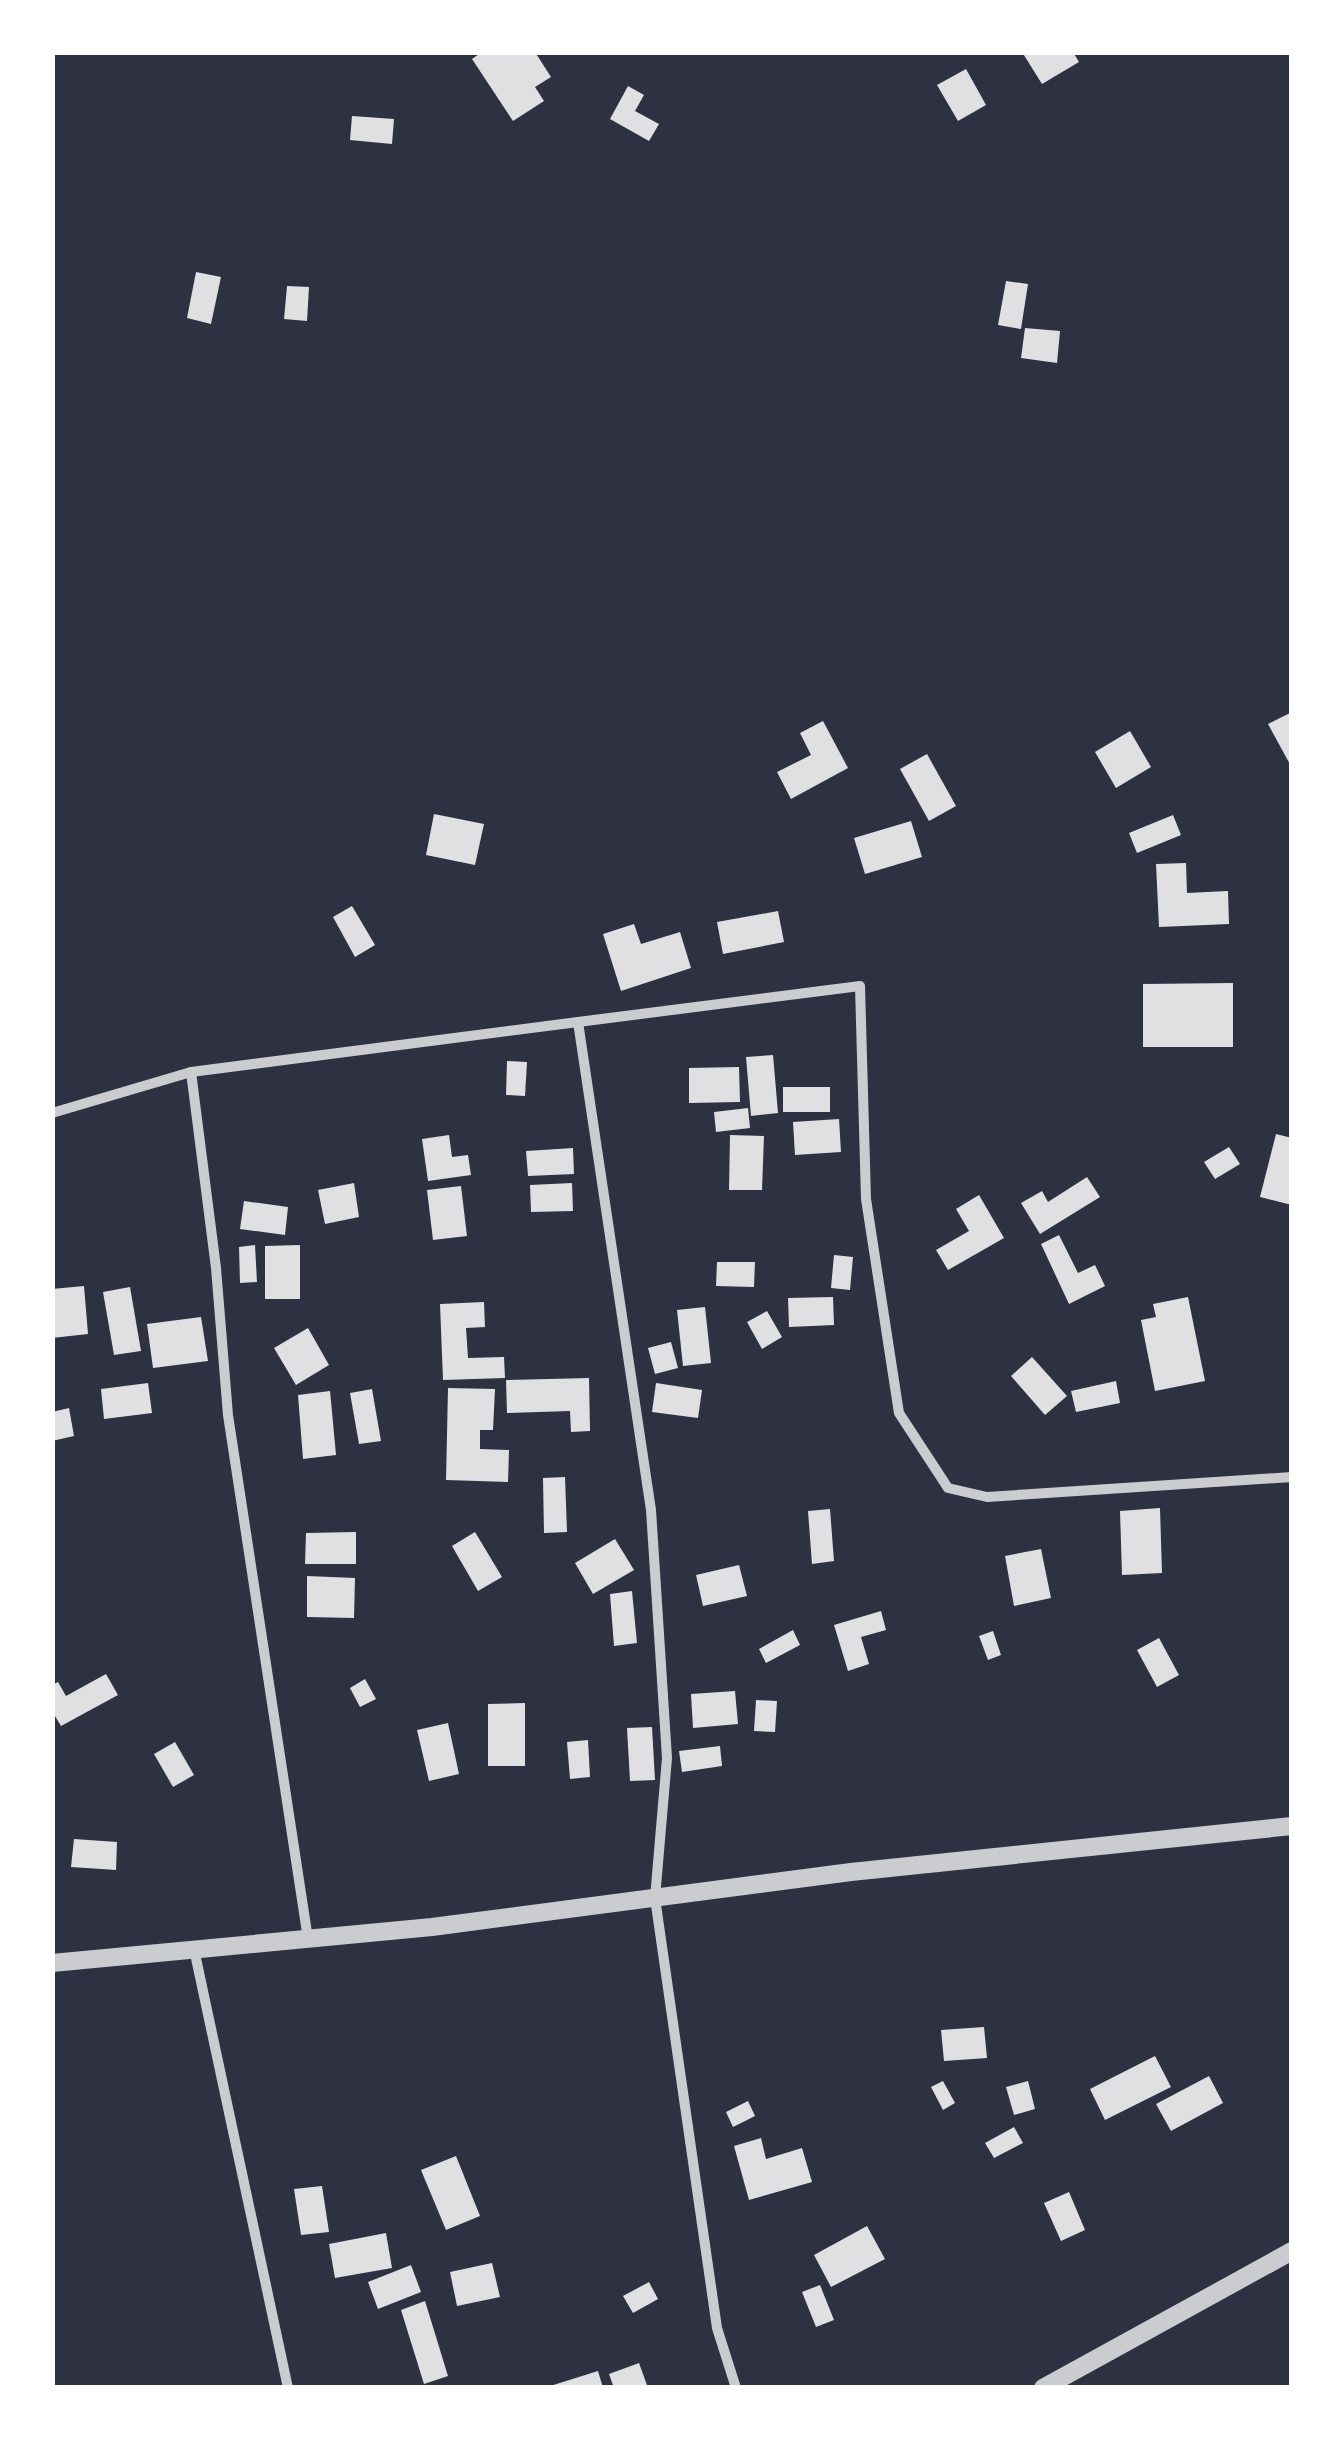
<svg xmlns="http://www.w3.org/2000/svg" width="1344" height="2440" font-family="'Roboto Serif',serif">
<rect width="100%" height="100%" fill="#2d3142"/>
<!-- building -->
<g fill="#e0e0e3">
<path d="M482,52H535L551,77L535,87L544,101L513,121L472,59Z"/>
<path d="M1022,52H1073L1079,62L1042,84Z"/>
<path d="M966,69L986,105L958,121L937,85Z"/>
<path d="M628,86L644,95L635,111L659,124L649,141L610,119Z"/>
<path d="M352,116L394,119L392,144L350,140Z"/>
<path d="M196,272L221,277L211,324L187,318Z"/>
<path d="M1006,281L1028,284L1021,329L998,325Z"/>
<path d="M287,286L309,287L307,321L284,319Z"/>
<path d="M1025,328L1060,331L1057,363L1021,358Z"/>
<path d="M1292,712V768L1268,724Z"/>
<path d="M823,721L848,768L791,799L777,772L811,755L800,733Z"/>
<path d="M1130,731L1151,767L1116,788L1095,752Z"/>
<path d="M927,754L956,806L929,821L900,769Z"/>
<path d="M434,814L484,824L475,865L426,855Z"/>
<path d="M1173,815L1181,835L1137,853L1129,833Z"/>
<path d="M911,821L922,857L865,874L854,838Z"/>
<path d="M1186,863L1187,893L1228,891L1229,924L1159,927L1156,864Z"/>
<path d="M352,906L375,945L355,957L333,917Z"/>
<path d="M778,911L784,942L723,954L717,922Z"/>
<path d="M634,924L641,944L680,932L691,968L621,991L603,934Z"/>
<path d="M1233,983V1047H1143V984Z"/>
<path d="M773,1055L778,1113L751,1116L746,1057Z"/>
<path d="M507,1061L527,1062L525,1096L506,1095Z"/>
<path d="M739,1067L740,1102L689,1103V1068Z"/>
<rect x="783" y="1087" width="47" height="25"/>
<path d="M748,1108L750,1128L716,1132L714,1112Z"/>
<path d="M839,1119L841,1152L795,1155L793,1122Z"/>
<path d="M1276,1134L1292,1138V1205L1260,1197Z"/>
<path d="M449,1135L452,1157L468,1155L471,1175L428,1181L422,1139Z"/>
<path d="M730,1135L764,1136L762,1190H729Z"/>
<path d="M1229,1147L1240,1164L1215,1179L1204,1162Z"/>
<path d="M573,1148L574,1174L528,1176L526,1151Z"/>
<path d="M1087,1177L1100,1197L1040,1234L1021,1203L1042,1191L1048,1202Z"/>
<path d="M354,1183L359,1217L325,1224L318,1190Z"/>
<path d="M572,1183L573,1211L531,1212L530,1185Z"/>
<path d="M461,1186L467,1236L433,1240L427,1190Z"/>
<path d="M979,1195L1004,1238L948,1270L936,1250L969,1231L956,1209Z"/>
<path d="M244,1201L288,1207L285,1235L240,1229Z"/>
<path d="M1059,1235L1078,1273L1095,1265L1105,1286L1069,1304L1041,1244Z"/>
<path d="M255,1245L257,1282L240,1283L239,1247Z"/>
<path d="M300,1245V1299H265V1246Z"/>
<path d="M834,1255L853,1257L850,1290L831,1288Z"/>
<path d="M717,1262H755L754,1287L716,1286Z"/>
<path d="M84,1286L88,1334L52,1338V1289Z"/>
<path d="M130,1287L141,1351L114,1355L103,1292Z"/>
<path d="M833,1297L834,1325L789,1327L788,1298Z"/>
<path d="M1188,1297L1205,1381L1155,1391L1141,1320L1156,1317L1153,1304Z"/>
<path d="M484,1302L485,1327L466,1328L468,1358L504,1357L505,1378L443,1380L440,1304Z"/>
<path d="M705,1307L711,1363L683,1366L677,1310Z"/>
<path d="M767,1311L782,1337L762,1349L747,1322Z"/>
<path d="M201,1317L208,1361L153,1368L147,1324Z"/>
<path d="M308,1328L329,1365L296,1385L274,1348Z"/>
<path d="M671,1342L678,1368L655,1374L648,1348Z"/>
<path d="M1032,1357L1067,1396L1045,1415L1011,1376Z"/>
<path d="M589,1378L590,1431L571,1432L570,1411L507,1413L506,1380Z"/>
<path d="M1116,1381L1120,1403L1076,1412L1071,1391Z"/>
<path d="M148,1383L152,1413L104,1419L101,1389Z"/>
<path d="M656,1383L702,1390L698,1418L652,1412Z"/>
<path d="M448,1388L495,1389L493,1430H480V1449L509,1450L508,1482L446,1480Z"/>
<path d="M372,1389L381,1441L359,1444L350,1393Z"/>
<path d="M330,1391L336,1455L303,1459L298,1395Z"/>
<path d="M69,1408L74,1436L52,1441V1412Z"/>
<path d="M565,1477L567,1532L544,1533L543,1478Z"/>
<path d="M1160,1508L1162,1573L1122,1575L1120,1511Z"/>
<path d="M830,1509L834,1561L812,1564L808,1511Z"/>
<path d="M356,1532V1564H305L306,1533Z"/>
<path d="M475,1532L502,1577L478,1591L452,1546Z"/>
<path d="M615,1539L634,1570L593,1594L575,1563Z"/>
<path d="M1041,1549L1051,1598L1014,1606L1005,1556Z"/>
<path d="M739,1565L747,1596L703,1606L696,1575Z"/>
<path d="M307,1576L355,1578L354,1618L307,1617Z"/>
<path d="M632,1591L637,1643L614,1646L610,1594Z"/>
<path d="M881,1611L886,1630L861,1637L869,1664L848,1671L834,1625Z"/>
<path d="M793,1630L800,1645L766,1663L759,1649Z"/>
<path d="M993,1631L1001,1655L988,1660L979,1636Z"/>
<path d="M1159,1638L1179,1675L1157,1687L1137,1650Z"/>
<path d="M106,1674L118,1695L61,1726L52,1711V1685L58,1682L66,1696Z"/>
<path d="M365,1679L376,1699L360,1707L350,1688Z"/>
<path d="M735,1691L738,1724L693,1728L691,1694Z"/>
<path d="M756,1700L777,1701L775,1732L754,1731Z"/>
<path d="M525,1703V1766H488V1704Z"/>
<path d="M448,1723L459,1774L429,1781L417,1730Z"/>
<path d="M652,1727L655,1780L630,1781L627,1728Z"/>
<path d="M588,1740L590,1777L570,1779L567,1742Z"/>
<path d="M175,1742L194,1775L173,1787L154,1754Z"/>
<path d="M720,1746L722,1766L682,1772L679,1751Z"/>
<path d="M74,1839L117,1842L116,1870L71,1867Z"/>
<path d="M984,2027L987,2058L944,2061L941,2030Z"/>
<path d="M1155,2056L1171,2087L1105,2120L1090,2089Z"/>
<path d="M1209,2076L1223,2103L1171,2131L1156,2104Z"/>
<path d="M943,2081L955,2103L943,2110L931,2087Z"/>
<path d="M1028,2081L1035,2109L1014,2115L1006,2087Z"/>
<path d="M748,2101L755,2116L733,2127L726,2112Z"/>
<path d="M1014,2127L1023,2143L994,2158L985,2143Z"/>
<path d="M761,2138L766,2159L802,2148L812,2182L749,2200L734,2146Z"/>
<path d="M456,2156L480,2216L446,2230L421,2170Z"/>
<path d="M322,2186L329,2232L301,2235L294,2189Z"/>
<path d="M1069,2192L1085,2230L1061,2241L1044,2203Z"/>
<path d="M867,2226L885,2259L831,2287L814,2255Z"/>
<path d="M386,2233L392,2268L335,2278L329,2244Z"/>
<path d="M492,2263L500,2297L457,2306L450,2272Z"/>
<path d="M411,2265L421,2292L378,2309L368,2282Z"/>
<path d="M649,2282L658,2299L633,2313L623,2296Z"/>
<path d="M820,2285L834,2320L816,2327L802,2292Z"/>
<path d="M425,2301L448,2376L424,2384L401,2310Z"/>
<path d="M639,2363L648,2388H614L609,2374Z"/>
<path d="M598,2371L603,2388H547V2387Z"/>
</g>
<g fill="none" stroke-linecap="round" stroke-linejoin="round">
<!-- minor -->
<g stroke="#caccd0" stroke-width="10">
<path d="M578,1022L860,986L866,1199L899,1413L948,1488L987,1497L1292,1477"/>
<path d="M191,1072L216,1268L228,1415L308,1939"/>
<path d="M52,1113L191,1072L578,1022L651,1510L667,1758L655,1898L717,2328L736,2388"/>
<path d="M194,1949L288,2388"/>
</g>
<!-- tertiary -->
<g stroke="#caccd0" stroke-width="18">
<path d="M52,1963L432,1927L851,1872L1292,1826"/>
<path d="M1043,2388L1292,2251"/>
</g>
</g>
<!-- border -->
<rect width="1344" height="2440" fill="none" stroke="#ffffff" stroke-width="110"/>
</svg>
